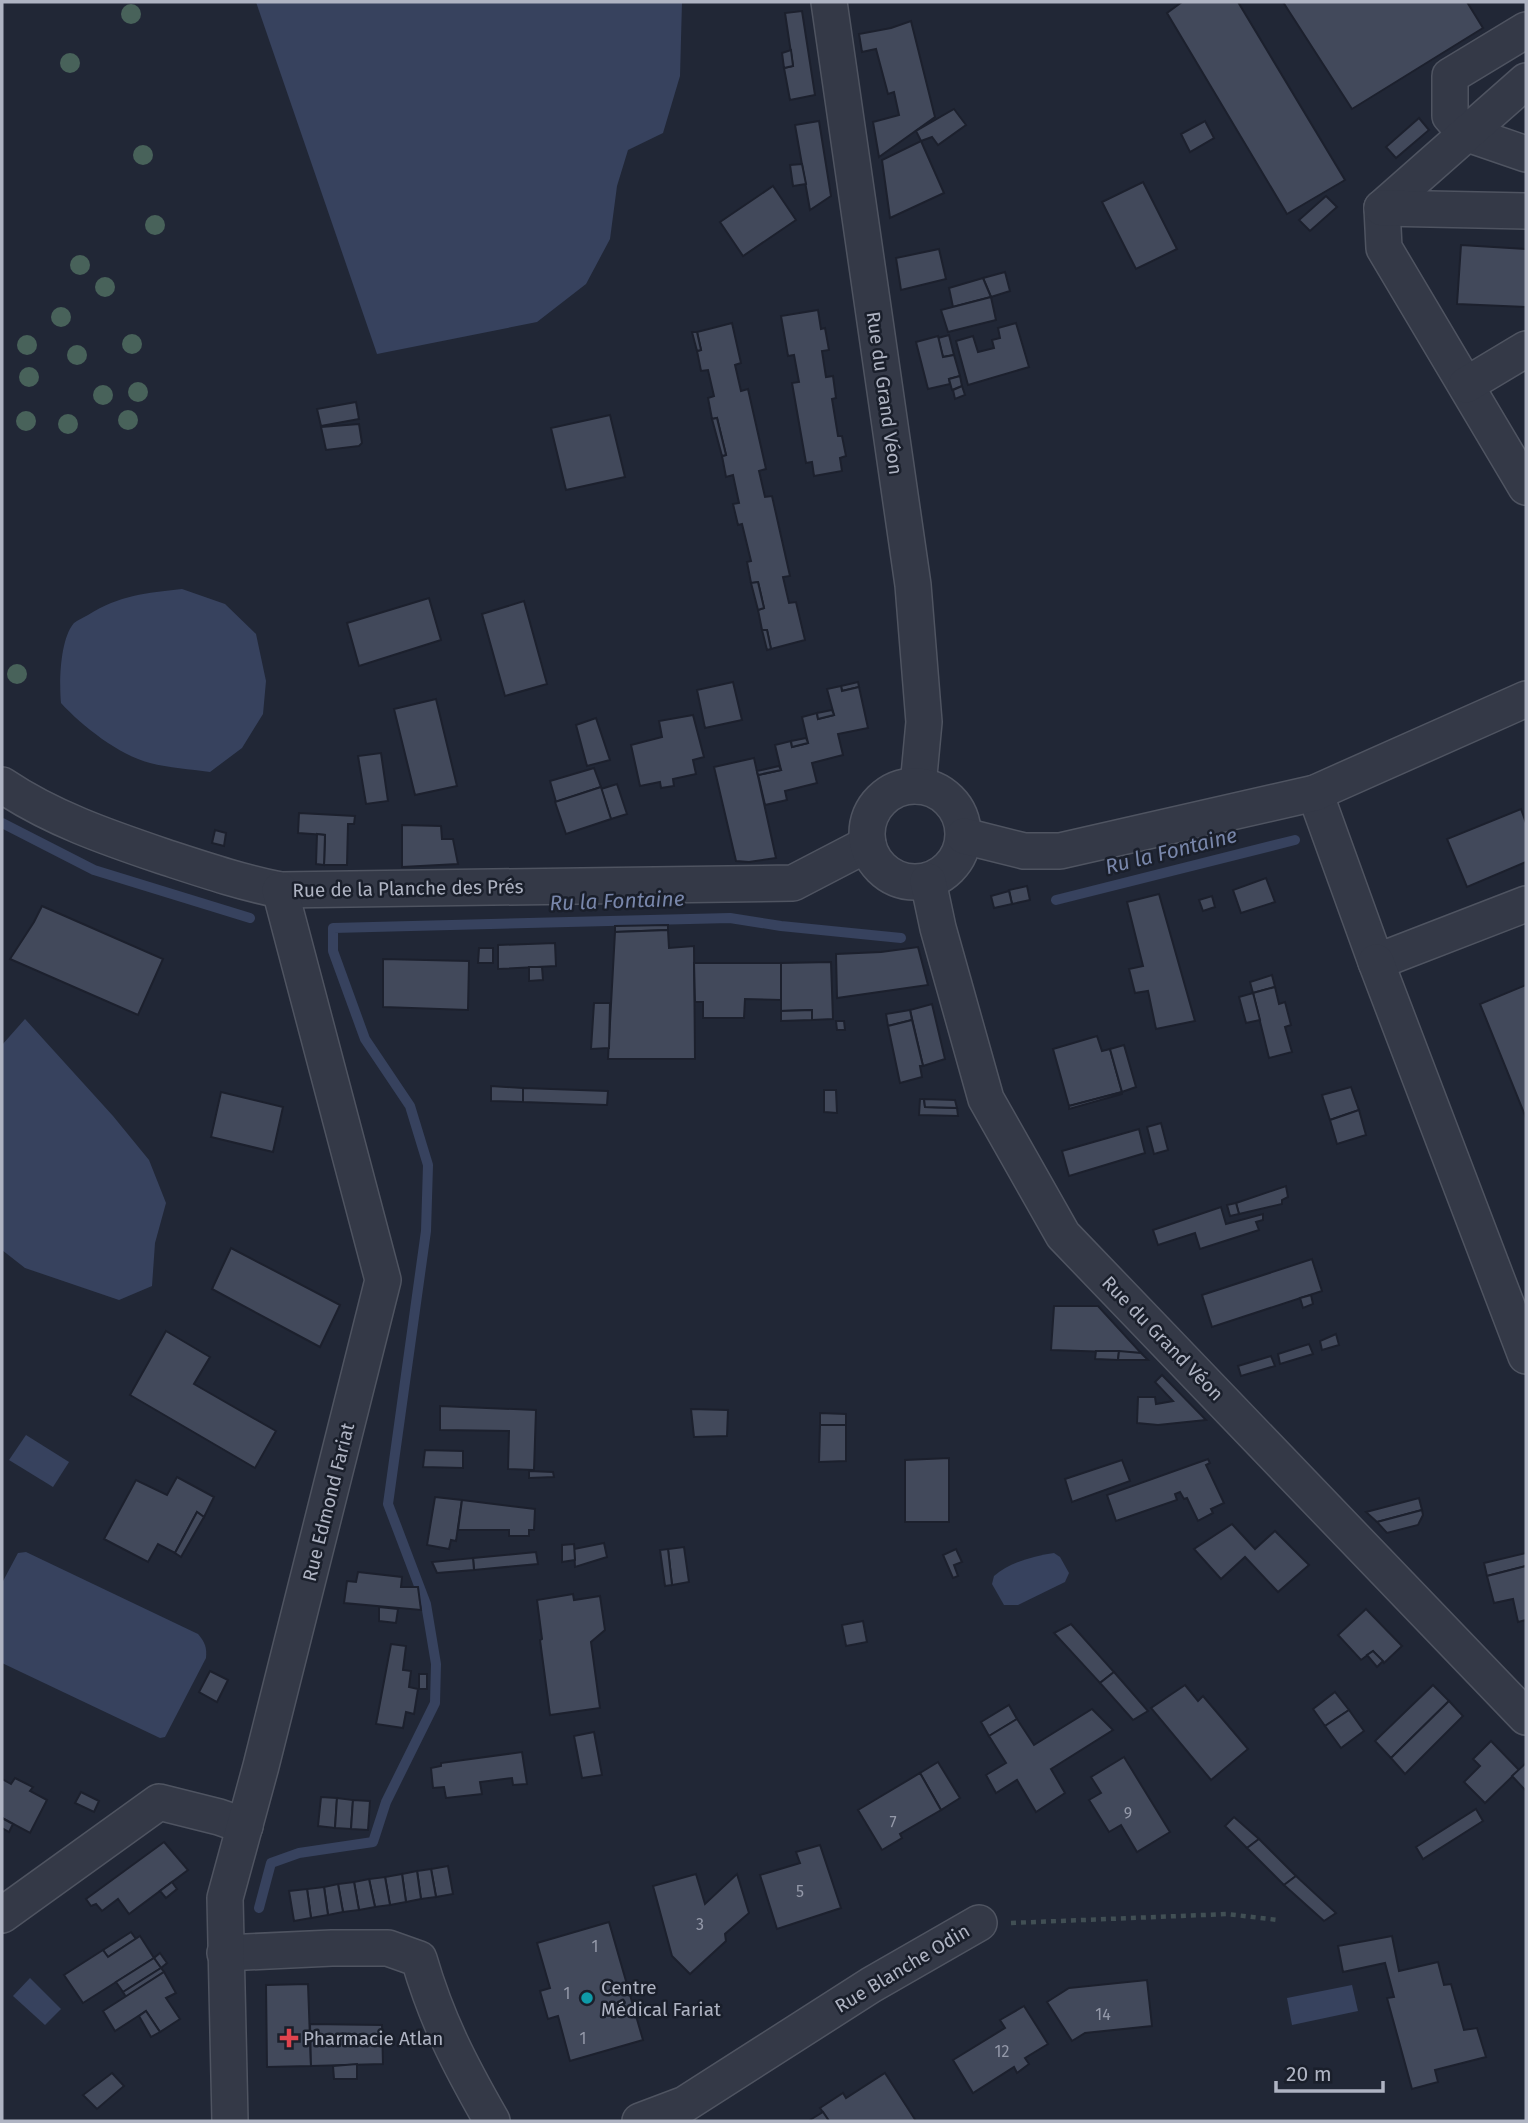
<svg xmlns="http://www.w3.org/2000/svg" width="1528" height="2123" font-family="'Fira Sans',sans-serif">
<rect width="100%" height="100%" fill="#212736"/>
<!-- water -->
<g fill="#37425e">
<path d="M256,2H682L680,76L663,133L628,150L617,186L610,239L586,284L537,322L377,354Z"/>
<path d="M182,589L225,604L256,634L266,681L263,714L242,748L210,772C190,769 169,768 150,763C119,755 82,726 61,703C59,682 60,639 74,623C78,620 84,617 88,615C120,595 146,593 182,589Z"/>
<path d="M25,1019L113,1116L149,1160L166,1203L155,1243L152,1286L119,1300L25,1268L2,1250V1045Z"/>
<path d="M26,1435L69,1462L53,1487L9,1460Z"/>
<path d="M26,1552L198,1634C205,1642 207,1648 206,1658L165,1737L160,1738L2,1663V1583L18,1553Z"/>
<path d="M1054,1553L1060,1557L1069,1573L1065,1582L1018,1605H1004L992,1584L994,1576C1010,1562 1034,1556 1054,1553Z"/>
<path d="M30,1978L61,2009L45,2025L13,1996Z"/>
<path d="M1352,1985L1358,2011L1292,2025L1287,1998Z"/>
</g>
<g fill="none" stroke-linecap="round" stroke-linejoin="round">
<!-- stream -->
<g stroke="#37425e" stroke-width="10">
<path d="M2,823L94,870L250,918"/>
<path d="M1056,900L1295,840"/>
<path d="M259,1908L271,1863L299,1853L373,1842L386,1802L435,1703L436,1664L426,1604L388,1504L426,1231L428,1165L410,1106L365,1039L333,951V928L730,918L781,926L901,938"/>
</g>
</g>
<!-- building -->
<g fill="#42495b" stroke="#1c202d" stroke-width="2">
<path d="M1182,2H1238L1345,180L1287,214L1167,13Z"/>
<path d="M1283,2H1467L1483,28L1352,109Z"/>
<path d="M802,11L815,95L790,100L784,68L793,66L785,13Z"/>
<path d="M911,21L935,117L879,157L873,122L899,115L894,92L888,94L876,49L862,52L859,34L891,28Z"/>
<path d="M791,50L793,66L784,68L782,53Z"/>
<path d="M954,109L966,125L938,145L932,137L921,141L916,131Z"/>
<path d="M1419,118L1429,130L1396,158L1386,147Z"/>
<path d="M819,121L831,196L810,210L795,125Z"/>
<path d="M1205,121L1214,138L1190,152L1181,134Z"/>
<path d="M921,141L944,193L890,218L882,160Z"/>
<path d="M802,164L806,184L793,186L790,165Z"/>
<path d="M1143,182L1177,249L1136,269L1102,202Z"/>
<path d="M773,186L796,220L743,256L720,222Z"/>
<path d="M1326,196L1337,207L1310,231L1299,220Z"/>
<path d="M1461,245L1526,249V307L1457,304Z"/>
<path d="M939,249L946,279L901,290L896,258Z"/>
<path d="M1005,272L1010,291L991,297L983,278Z"/>
<path d="M983,278L991,297L953,307L949,288Z"/>
<path d="M991,297L996,320L948,332L941,310Z"/>
<path d="M818,310L821,329L825,328L829,350L822,351L826,377L833,376L836,398L832,399L838,436H842L846,456L840,458L842,471L814,476L812,462L806,463L792,383L799,382L794,355L788,356L781,316Z"/>
<path d="M732,323L741,363L735,365L741,391L748,389L766,469L759,471L765,497L772,496L790,576L783,577L789,603L796,602L805,640L771,649L767,630H762L758,610L764,608L758,582L751,583L747,562L751,561L742,524L738,525L733,504L739,503L733,475L726,477L722,456L726,455L717,418L712,419L708,398L714,396L708,370L701,371L697,351L701,350L697,332Z"/>
<path d="M1016,323L1029,367L968,385L956,341L973,336L978,352L994,348L992,340L1000,338L998,328Z"/>
<path d="M692,332H697L701,350L697,351Z"/>
<path d="M949,335L954,355L943,357L938,338Z"/>
<path d="M938,336L943,357L954,355L960,376L949,379L950,384L928,389L916,342Z"/>
<path d="M960,376L962,386L952,390L949,379Z"/>
<path d="M962,386L965,395L955,399L953,390Z"/>
<path d="M356,402L359,419L321,426L317,409Z"/>
<path d="M610,415L625,477L566,490L551,428Z"/>
<path d="M717,418L726,455L722,456L712,419Z"/>
<path d="M359,424L362,443L359,446L326,450L321,427Z"/>
<path d="M758,582L764,608L758,610L751,583Z"/>
<path d="M429,598L441,640L359,666L347,623Z"/>
<path d="M524,601L547,684L505,696L482,614Z"/>
<path d="M762,630H767L771,649L767,650Z"/>
<path d="M733,682L742,720L705,728L697,690Z"/>
<path d="M858,682L859,687L842,691L841,686Z"/>
<path d="M841,686L842,691L859,687L868,728L838,734L843,755L812,763L817,783L785,791L787,800L765,805L758,775L781,770L775,745L791,741L792,747L808,743L802,717L817,713L818,719L834,715L827,689Z"/>
<path d="M436,699L457,786L415,795L394,709Z"/>
<path d="M832,710L834,715L818,719L817,713Z"/>
<path d="M693,715L704,757L693,760L696,774L673,779L674,786L661,788L660,782L640,786L631,745L662,737L659,721Z"/>
<path d="M596,718L610,760L587,766L576,725Z"/>
<path d="M806,738L808,743L792,747L791,741Z"/>
<path d="M381,753L388,801L366,804L358,756Z"/>
<path d="M754,758L776,858L749,862L736,861L714,767Z"/>
<path d="M779,766L781,770L758,775L757,771Z"/>
<path d="M594,768L601,787L556,802L550,781Z"/>
<path d="M617,784L627,814L611,819L601,789Z"/>
<path d="M601,787L611,819L566,834L555,802Z"/>
<path d="M1521,809L1526,823V862L1467,887L1447,839Z"/>
<path d="M299,813L355,816L354,824H348L347,865H324L325,835L298,833Z"/>
<path d="M402,825L441,826L442,839H453L458,864L402,867Z"/>
<path d="M215,830L226,833L224,846L212,843Z"/>
<path d="M317,834L325,835L324,865L316,864Z"/>
<path d="M1266,878L1275,902L1241,913L1233,890Z"/>
<path d="M1027,886L1030,900L1012,904L1009,890Z"/>
<path d="M1009,891L1012,904L994,908L991,896Z"/>
<path d="M1159,894L1195,1021L1156,1029L1148,991L1135,993L1129,969L1143,966L1127,902Z"/>
<path d="M1212,896L1215,907L1203,911L1199,900Z"/>
<path d="M42,906L163,959L138,1015L10,959L34,922Z"/>
<path d="M668,925V930L615,932V926Z"/>
<path d="M668,930L669,948L694,946L695,1059H608L615,932Z"/>
<path d="M555,943L556,966L498,969V945Z"/>
<path d="M918,947L928,985L837,998L836,954L881,952Z"/>
<path d="M479,948H493V963H478Z"/>
<path d="M383,959L469,961L468,1010L383,1007Z"/>
<path d="M831,962L833,1019L812,1020V1010L781,1011V963Z"/>
<path d="M694,963H781V1000L745,999L744,1018H703V1002H695Z"/>
<path d="M529,967H542L543,980L529,981Z"/>
<path d="M1272,975L1275,987L1253,993L1250,982Z"/>
<path d="M1526,985V1118L1480,1004Z"/>
<path d="M1275,987L1279,1004L1285,1002L1291,1025L1285,1027L1292,1052L1269,1058L1253,993Z"/>
<path d="M1253,993L1260,1020L1246,1023L1239,997Z"/>
<path d="M594,1003H610L609,1048L591,1049Z"/>
<path d="M932,1004L945,1059L923,1066L910,1010Z"/>
<path d="M812,1010V1020L781,1021V1011Z"/>
<path d="M910,1010L912,1020L888,1026L886,1014Z"/>
<path d="M912,1020L923,1066H920L922,1077L900,1083L888,1026Z"/>
<path d="M836,1021H844L845,1030H837Z"/>
<path d="M1097,1036L1102,1051L1110,1049L1122,1092L1069,1106L1053,1049Z"/>
<path d="M1124,1045L1136,1087L1122,1092L1110,1049Z"/>
<path d="M491,1086L523,1088V1102L491,1101Z"/>
<path d="M1351,1087L1359,1110L1330,1120L1322,1095Z"/>
<path d="M523,1088L608,1091L607,1105L523,1102Z"/>
<path d="M824,1090H836L837,1113L824,1112Z"/>
<path d="M221,1092L283,1107L273,1152L211,1137Z"/>
<path d="M1122,1092V1094L1069,1109V1106Z"/>
<path d="M920,1099H924L925,1107L957,1108L958,1116L919,1115Z"/>
<path d="M924,1099L955,1100L957,1108L925,1107Z"/>
<path d="M1359,1110L1366,1135L1337,1144L1330,1120Z"/>
<path d="M1161,1123L1168,1150L1154,1154L1147,1127Z"/>
<path d="M1139,1129L1145,1153L1069,1176L1062,1151Z"/>
<path d="M1286,1186L1288,1197L1282,1200V1204L1239,1214L1236,1203Z"/>
<path d="M1236,1203L1239,1214L1230,1216L1227,1205Z"/>
<path d="M1221,1207L1226,1224L1263,1214V1220L1256,1222L1259,1230L1200,1249L1195,1233L1158,1245L1153,1230Z"/>
<path d="M231,1248L340,1305L320,1347L212,1289Z"/>
<path d="M1312,1259L1322,1291L1212,1327L1202,1295Z"/>
<path d="M1311,1295L1313,1304L1303,1308L1300,1298Z"/>
<path d="M1054,1306H1098L1141,1353L1051,1350Z"/>
<path d="M166,1331L210,1357L194,1384L276,1431L255,1468L130,1395Z"/>
<path d="M1336,1334L1339,1345L1322,1350L1320,1341Z"/>
<path d="M1309,1344L1313,1354L1280,1364L1278,1354Z"/>
<path d="M1096,1351H1119L1118,1360L1095,1359Z"/>
<path d="M1119,1351L1141,1353L1148,1360H1118Z"/>
<path d="M1271,1356L1275,1366L1241,1376L1238,1366Z"/>
<path d="M1162,1375L1206,1420L1158,1425L1137,1423L1138,1397H1155L1156,1404L1173,1401L1155,1382Z"/>
<path d="M440,1406L536,1410L534,1470L508,1469L509,1431L440,1430Z"/>
<path d="M691,1409L728,1410L727,1436L694,1437Z"/>
<path d="M820,1413L846,1414V1425H820Z"/>
<path d="M820,1425H846V1461L819,1462Z"/>
<path d="M425,1450L463,1451V1468L423,1467Z"/>
<path d="M949,1458V1522H905V1460Z"/>
<path d="M1208,1459L1210,1463L1206,1465L1224,1503L1211,1509L1213,1513L1198,1521L1187,1498L1184,1499L1180,1492L1175,1494L1177,1500L1116,1521L1107,1495Z"/>
<path d="M1122,1460L1130,1481L1072,1502L1065,1479Z"/>
<path d="M529,1471L553,1472L554,1477L529,1478Z"/>
<path d="M177,1477L214,1497L204,1517L197,1512L175,1553L158,1544L148,1562L104,1539L136,1480L167,1495Z"/>
<path d="M435,1497L462,1500L456,1541L451,1540L449,1549L427,1545Z"/>
<path d="M1419,1498L1422,1510L1377,1522L1366,1512Z"/>
<path d="M462,1500L535,1509L534,1530H529V1536H509V1530H458Z"/>
<path d="M1422,1510L1423,1515L1418,1525L1387,1533L1377,1522Z"/>
<path d="M197,1512L204,1517L181,1557L175,1553Z"/>
<path d="M1232,1524L1255,1549L1275,1531L1309,1565L1278,1592L1245,1557L1221,1579L1194,1549Z"/>
<path d="M604,1543L607,1557L575,1567L574,1549Z"/>
<path d="M574,1544L575,1560L562,1562V1545Z"/>
<path d="M684,1547L689,1582L672,1585L668,1549Z"/>
<path d="M668,1549L672,1585L665,1586L660,1550Z"/>
<path d="M956,1549L962,1562L954,1565L958,1576L953,1578L943,1555Z"/>
<path d="M536,1552L538,1564L474,1570L473,1558Z"/>
<path d="M1526,1553V1566L1487,1576L1484,1563Z"/>
<path d="M473,1558L474,1570L437,1573L432,1562Z"/>
<path d="M1526,1566V1620L1518,1622L1513,1599L1494,1603L1487,1576Z"/>
<path d="M358,1572L402,1577L401,1587H418L421,1610L344,1603L347,1581L356,1582Z"/>
<path d="M573,1594L574,1600L600,1596L605,1630L591,1642L600,1708L550,1715L540,1640L542,1639L537,1600Z"/>
<path d="M379,1607L398,1609L396,1623L379,1621Z"/>
<path d="M1366,1609L1402,1646L1384,1663L1373,1651L1361,1660L1338,1635Z"/>
<path d="M863,1621L867,1642L846,1646L842,1625Z"/>
<path d="M1071,1624L1114,1672L1100,1683L1054,1633Z"/>
<path d="M391,1644L406,1646L403,1670L411,1671L409,1687L418,1689L414,1714L406,1712L403,1728L376,1724Z"/>
<path d="M1373,1651L1383,1661L1377,1667L1367,1655Z"/>
<path d="M210,1671L228,1680L217,1702L199,1692Z"/>
<path d="M1114,1672L1148,1711L1133,1720L1100,1683Z"/>
<rect x="419" y="1674" width="8" height="15"/>
<path d="M1185,1685L1198,1701L1203,1696L1248,1749L1211,1780L1151,1708Z"/>
<path d="M1433,1685L1449,1701L1391,1758L1375,1741Z"/>
<path d="M1335,1692L1349,1710L1325,1726L1313,1709Z"/>
<path d="M1449,1701L1463,1716L1405,1774L1391,1758Z"/>
<path d="M1009,1705L1017,1719L989,1736L981,1722Z"/>
<path d="M1092,1709L1113,1730L1051,1769L1065,1793L1036,1812L1017,1780L996,1793L986,1775L1006,1763L989,1736L1017,1719L1034,1745Z"/>
<path d="M1349,1710L1364,1731L1341,1748L1325,1726Z"/>
<path d="M594,1732L602,1775L582,1778L574,1736Z"/>
<path d="M1491,1741L1519,1770L1485,1803L1464,1782L1480,1766L1473,1759Z"/>
<path d="M522,1752L527,1784L513,1785L512,1778L480,1782L482,1794L446,1798L444,1787L433,1788L431,1768L441,1766V1763Z"/>
<path d="M1124,1757L1170,1832L1137,1852L1121,1825L1109,1832L1089,1800L1101,1793L1091,1777Z"/>
<path d="M938,1762L960,1798L941,1810L920,1773Z"/>
<path d="M1526,1763V1791L1512,1776Z"/>
<path d="M920,1773L941,1810L900,1834L902,1838L882,1850L858,1810Z"/>
<path d="M15,1778L33,1787L30,1791L47,1800L30,1833L2,1818V1779L11,1784Z"/>
<path d="M81,1792L99,1801L94,1812L75,1803Z"/>
<path d="M321,1797L337,1798L335,1828L318,1826Z"/>
<path d="M337,1798L353,1800L351,1829L335,1828Z"/>
<path d="M353,1800L370,1801L368,1830L351,1829Z"/>
<path d="M1476,1809L1483,1821L1423,1859L1416,1847Z"/>
<path d="M1234,1817L1259,1839L1247,1848L1225,1826Z"/>
<path d="M2,1818L13,1824L9,1832L2,1828Z"/>
<path d="M1259,1839L1296,1876L1284,1885L1247,1848Z"/>
<path d="M164,1842L188,1870L129,1914L118,1899L102,1911L96,1904L91,1906L86,1899Z"/>
<path d="M820,1845L841,1908L777,1929L760,1875L800,1863L796,1852Z"/>
<path d="M448,1866L453,1894L436,1897L431,1869Z"/>
<path d="M431,1869L436,1897L421,1899L417,1871Z"/>
<path d="M417,1871L421,1899L406,1902L402,1874Z"/>
<path d="M402,1874L406,1902L390,1905L385,1877Z"/>
<path d="M696,1874L705,1904L737,1874L749,1913L725,1934L726,1941L690,1974L672,1956L653,1886Z"/>
<path d="M1296,1876L1336,1913L1324,1921L1284,1885Z"/>
<path d="M385,1877L390,1905L375,1907L369,1879Z"/>
<path d="M369,1879L375,1907L359,1910L354,1882Z"/>
<path d="M172,1882L177,1889L166,1898L160,1891Z"/>
<path d="M354,1882L359,1910L343,1912L338,1884Z"/>
<path d="M338,1884L343,1912L328,1915L324,1887Z"/>
<path d="M324,1887L328,1915L311,1918L307,1889Z"/>
<path d="M307,1889L311,1918L294,1921L289,1891Z"/>
<path d="M609,1922L643,2040L570,2061L558,2016L548,2019L540,1991L550,1988L537,1943Z"/>
<path d="M131,1932L136,1939L108,1957L103,1950Z"/>
<path d="M140,1936L154,1958L83,2003L64,1975L103,1950L108,1957Z"/>
<path d="M1392,1936L1399,1971L1438,1962L1444,1985L1451,1984L1464,2030L1477,2028L1486,2057L1435,2070L1438,2082L1412,2089L1387,1998L1394,1997L1385,1963L1343,1972L1338,1946Z"/>
<path d="M160,1953L167,1963L161,1968L154,1958Z"/>
<path d="M154,1958L161,1968L123,1992L116,1982Z"/>
<path d="M161,1968L164,1972L126,1997L123,1992Z"/>
<path d="M164,1972L176,1993L166,1998L180,2019L160,2032L146,2011L115,2031L103,2011Z"/>
<path d="M1147,1980L1152,2026L1085,2033L1072,2041L1047,2002L1069,1988Z"/>
<path d="M308,1984L311,2066L267,2067L266,1985Z"/>
<path d="M1024,2006L1048,2044L1025,2058L1029,2064L1017,2073L1014,2067L973,2093L953,2060L1005,2028L1000,2020Z"/>
<path d="M146,2011L160,2032L151,2037L139,2016Z"/>
<path d="M310,2024L382,2025L383,2064L311,2066Z"/>
<path d="M357,2064V2079H334L333,2066Z"/>
<path d="M112,2073L124,2086L97,2109L83,2095Z"/>
<path d="M885,2073L916,2121H829L820,2108L843,2093L846,2098Z"/>
<path d="M823,2112L829,2121H810V2120Z"/>
</g>
<g fill="none" stroke-linecap="round" stroke-linejoin="round">
<defs>
<g id="minor">
<path d="M829,2L913,585L924,722L918,786"/>
<path d="M1526,30L1450,76V116L1465,133L1526,154"/>
<path d="M1526,81L1382,208L1384,248L1526,487"/>
<path d="M1382,208L1526,211"/>
<path d="M1466,385L1526,349"/>
<path d="M2,785C51,818 106,837 162,856C202,869 240,882 280,890L793,883L868,844"/>
<circle cx="915" cy="834" r="48"/>
<path d="M1315,793L1376,962L1526,904"/>
<path d="M964,836L1024,851H1060L1315,793L1526,699"/>
<path d="M928,881L938,928L986,1099L1063,1235L1526,1717"/>
<path d="M1376,962L1526,1356"/>
<path d="M2,1915L159,1802L219,1817L245,1826"/>
<path d="M225,1953L332,1948H388L419,1959C437,2021 460,2065 492,2121"/>
<path d="M230,2121L225,1898L261,1766L383,1280L280,890"/>
<path d="M640,2121L685,2104L871,1985L979,1923"/>
</g>
</defs>
<!-- minor casing -->
<use href="#minor" stroke="#4f5461" stroke-width="38"/>
<!-- path -->
<path stroke="#414f54" stroke-width="4.5" stroke-dasharray="5 5" stroke-linecap="butt" d="M1011,1923L1227,1914L1278,1920"/>
<!-- minor -->
<use href="#minor" stroke="#343947" stroke-width="35"/>
</g>
<!-- trees -->
<g fill="#48625a">
<circle cx="131" cy="14" r="10"/>
<circle cx="70" cy="63" r="10"/>
<circle cx="143" cy="155" r="10"/>
<circle cx="155" cy="225" r="10"/>
<circle cx="80" cy="265" r="10"/>
<circle cx="105" cy="287" r="10"/>
<circle cx="61" cy="317" r="10"/>
<circle cx="132" cy="344" r="10"/>
<circle cx="27" cy="345" r="10"/>
<circle cx="77" cy="355" r="10"/>
<circle cx="29" cy="377" r="10"/>
<circle cx="138" cy="392" r="10"/>
<circle cx="103" cy="395" r="10"/>
<circle cx="128" cy="420" r="10"/>
<circle cx="26" cy="421" r="10"/>
<circle cx="68" cy="424" r="10"/>
<circle cx="17" cy="674" r="10"/>
</g>
<!-- markers -->
<circle fill="#0f9aa8" stroke="#1a1f2b" stroke-width="2.5" cx="587" cy="1998" r="7"/>
<path fill="#e0444e" stroke="#1a1f2b" stroke-width="2.5" d="M285.5 2027.5h7v7h7v7h-7v7h-7v-7h-7v-7h7z"/>
<g text-anchor="middle" stroke-width="5" stroke-linejoin="round" paint-order="stroke">
<!-- number labels -->
<g font-size="16" fill="#9499a9">
<text x="1128" y="1819">9</text>
<text x="893" y="1828">7</text>
<text x="800" y="1897">5</text>
<text x="700" y="1930">3</text>
<text x="595" y="1952">1</text>
<text x="567" y="1999">1</text>
<text x="1103" y="2020">14</text>
<text x="583" y="2044">1</text>
<text x="1002" y="2057">12</text>
</g>
<!-- street labels -->
<g font-size="19" fill="#afb4c3" stroke="#1a1f2b">
<text transform="translate(885 393) rotate(82)" y="7">Rue du Grand Véon</text>
<text transform="translate(408 888) rotate(-1)" y="7">Rue de la Planche des Prés</text>
<text transform="translate(1163 1338) rotate(46)" y="7">Rue du Grand Véon</text>
<text transform="translate(328 1502) rotate(-76)" y="7">Rue Edmond Fariat</text>
<text transform="translate(902 1968) rotate(-31)" y="7">Rue Blanche Odin</text>
</g>
<!-- poi labels -->
<g font-size="19" fill="#afb4c3" stroke="#1a1f2b" text-anchor="start">
<text x="601" y="1994">Centre<tspan x="601" dy="22">Médical Fariat</tspan></text>
<text x="303" y="2045">Pharmacie Atlan</text>
</g>
<!-- water labels -->
<g font-size="21" font-style="italic" fill="#7886aa" stroke="#1a1f2b">
<text transform="translate(1171 851) rotate(-14)" y="7">Ru la Fontaine</text>
<text transform="translate(617 901) rotate(-2)" y="7">Ru la Fontaine</text>
</g>
</g>
<!-- border -->
<rect width="1528" height="2123" fill="none" stroke="#afb4c3" stroke-width="7"/>
<!-- scale -->
<path d="M1276 2081v10h107v-10" fill="none" stroke="#afb4c3" stroke-width="3.5"/>
<text x="1286" y="2081" font-size="21" fill="#afb4c3" stroke="#1a1f2b" stroke-width="5" paint-order="stroke">20 m</text>
</svg>
